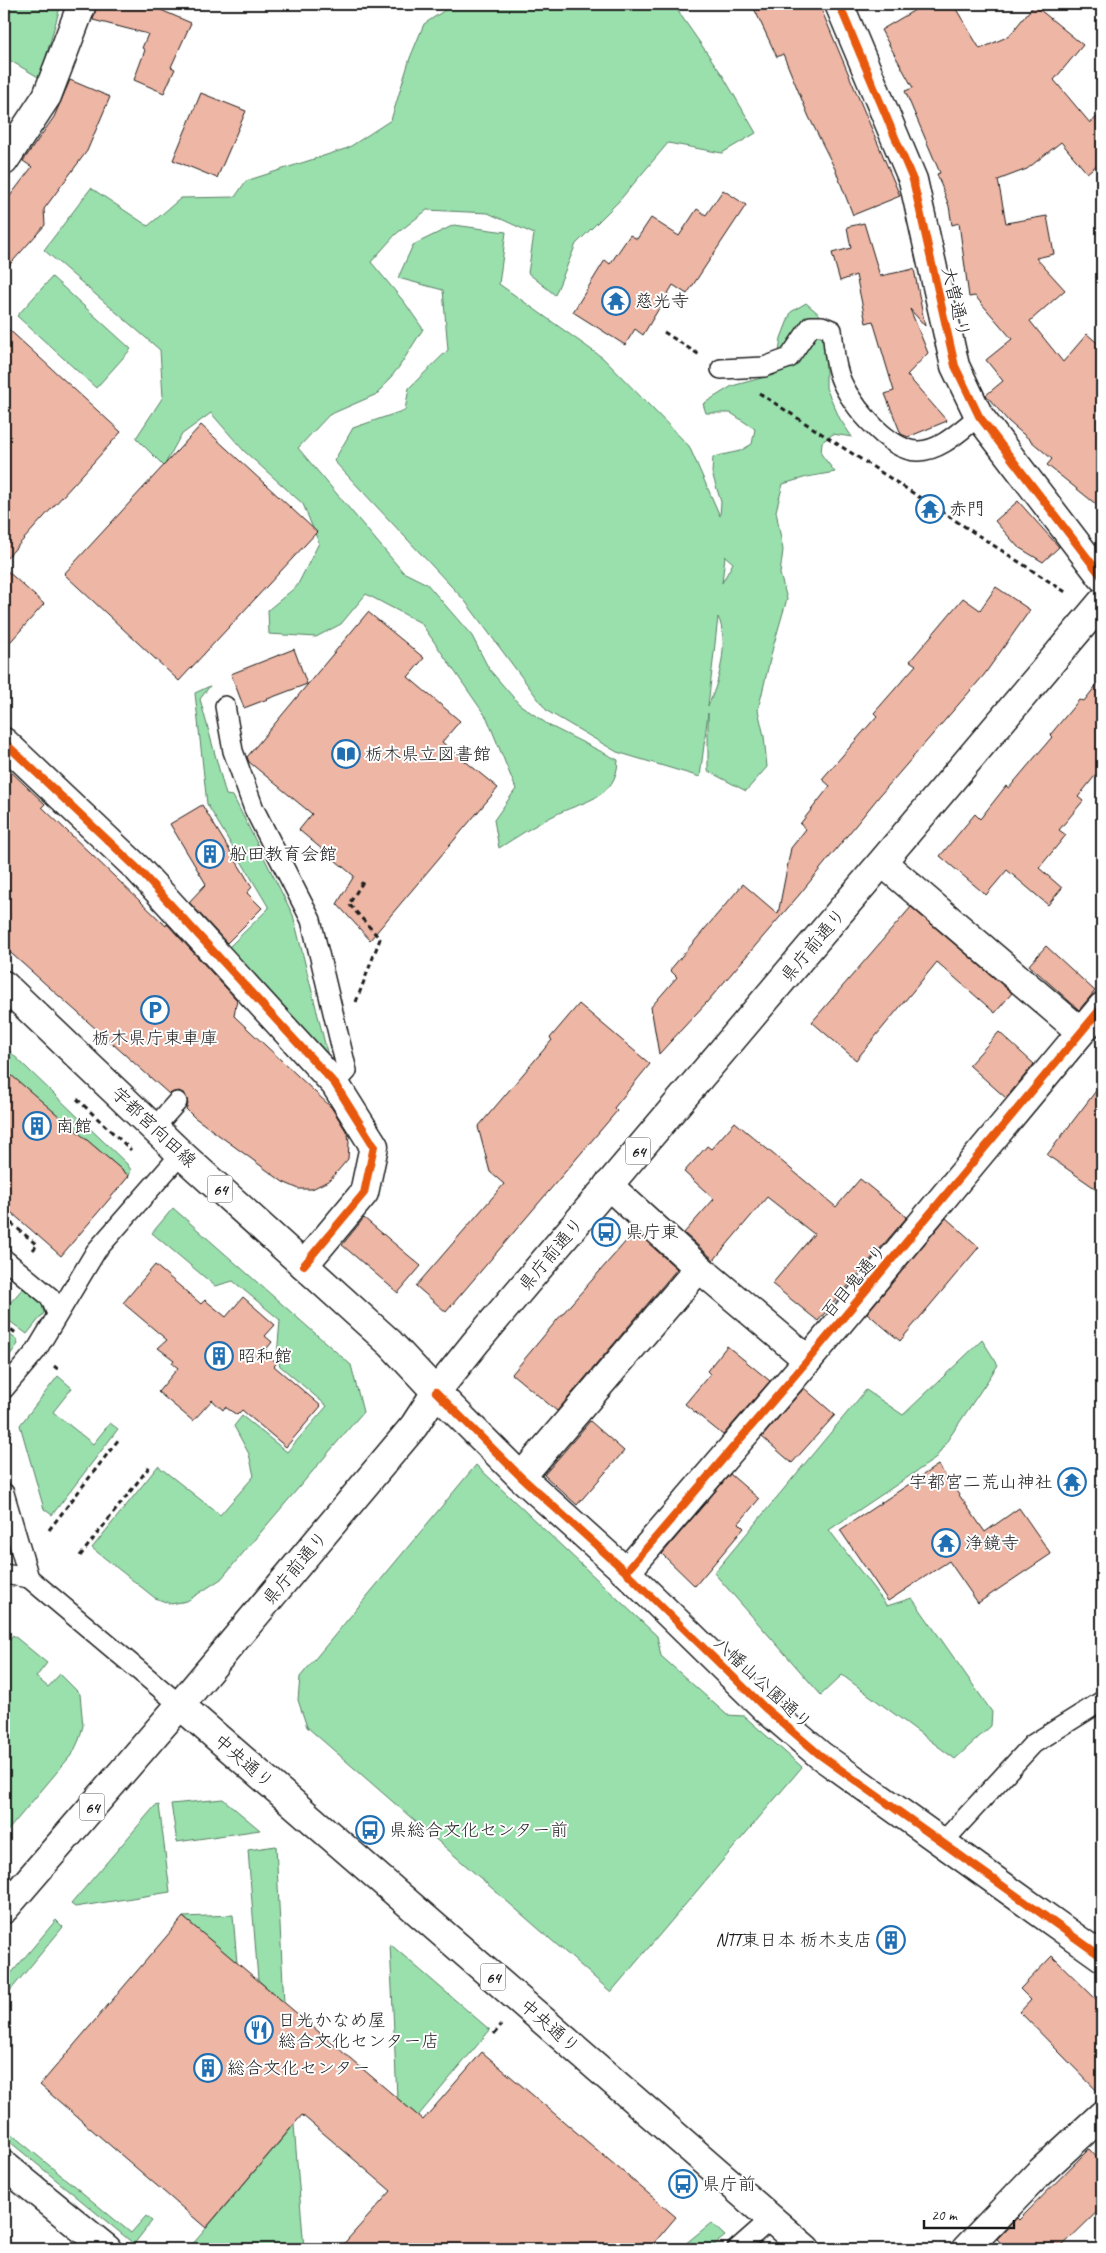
<svg xmlns="http://www.w3.org/2000/svg" width="1106" height="2253" font-family="Caveat,'Klee One',sans-serif">
<rect width="100%" height="100%" fill="#fff"/>
<filter id="ink" filterUnits="userSpaceOnUse"><feTurbulence type="fractalNoise" baseFrequency=".02" numOctaves="2"/><feDisplacementMap in="SourceGraphic" scale="10" xChannelSelector="R" yChannelSelector="G"/><feConvolveMatrix kernelMatrix="1 2 1 2 8 2 1 2 1" color-interpolation-filters="sRGB"/></filter>
<g filter="url(#ink)">
<!-- green -->
<g fill="#99e0ad" stroke="#5a7e64" fill-rule="evenodd">
<path d="M4,4H61L40,78L4,57Z"/>
<path d="M454,4H673L723,76L756,133L722,153L668,143L619,201L576,244L555,295L528,273L534,234L488,213L427,210L396,234L371,262L405,303L423,329L399,367L377,394L329,415L298,448L403,572L427,584L472,636L489,669L519,704L550,726L618,760C617,800 581,801 553,816C534,825 517,837 499,848L494,820L516,789L487,718L421,623L366,594L341,624L316,637L269,634L268,610L297,586L319,543L303,504L244,451L211,413L181,435L164,466L136,438L163,397L160,350L44,250L91,188L148,226L181,198L235,197L246,181L348,148L391,120L410,58L424,24Z"/>
<path d="M454,225L506,232L499,284L603,358L689,446L720,516L721,502L712,473L713,457L740,451L752,444L755,429L731,413H706L703,404L732,386L776,374L781,338L791,312L806,303L820,315L826,349V388L840,419L852,437L833,434L822,442L821,454L835,472L807,477L783,484L776,511L783,550L780,574L787,599L773,647L758,710L764,736L767,767L746,791L708,771V713L700,777L617,752L547,711L465,601L334,461L353,428L405,410L409,388L448,350L443,290L398,278L413,245ZM725,556L733,563L722,583ZM718,617C730,641 719,683 708,706Z"/>
<path d="M52,277L131,349L96,388L17,316Z"/>
<path d="M210,686L200,699L226,795L233,796L293,915L328,1056L228,948L269,908L207,804L195,693Z"/>
<path d="M4,1046L127,1164L131,1170L129,1176L7,1072L4,1075Z"/>
<path d="M173,1208L351,1365L363,1412L221,1579L187,1601L171,1604L155,1598L92,1548L158,1466L220,1515L254,1476L249,1454L234,1426L242,1416L287,1452L327,1406L280,1366L277,1356L280,1320L233,1281L215,1286L152,1233Z"/>
<path d="M24,1287L41,1300L44,1313L27,1334L4,1317V1301L9,1304Z"/>
<path d="M4,1331L16,1339L18,1344L4,1363Z"/>
<path d="M982,1340L998,1365L935,1459L829,1530L887,1606L912,1598L992,1712L991,1726L955,1759L842,1675L821,1695L714,1573L866,1390L903,1415Z"/>
<path d="M58,1376L72,1388L53,1412L93,1444L110,1423L118,1429L52,1515L44,1509L20,1425Z"/>
<path d="M476,1465L657,1636L661,1656L727,1715L744,1716L802,1767L611,1992L307,1727L298,1700L300,1677Z"/>
<path d="M13,1635L47,1663L36,1677L48,1687L60,1674L80,1694L83,1726L79,1740L73,1753L4,1835V1646Z"/>
<path d="M223,1799L260,1830L177,1842L171,1804Z"/>
<path d="M159,1805L170,1892L75,1907L71,1904L155,1806Z"/>
<path d="M276,1846L284,2003L258,1980L248,1850Z"/>
<path d="M233,1915L237,1963L183,1917Z"/>
<path d="M56,1920L63,1927L4,1998V1982Z"/>
<path d="M390,1944L490,2030L418,2116L397,2098Z"/>
<path d="M294,2125L304,2249H188L198,2238Z"/>
<path d="M4,2128L131,2233L146,2216L152,2221L134,2244L4,2137Z"/>
<path d="M711,2223L725,2236L709,2249H679Z"/>
</g>
<!-- building -->
<g fill="#eeb6a4" stroke="#1c1c1c">
<path d="M97,4H147L191,23L171,67L175,69L164,93L134,80L145,50L142,48L148,34L93,20Z"/>
<path d="M752,4H819L900,196L853,215L835,169L809,117L783,54L777,57Z"/>
<path d="M925,4H953L980,49L1009,36L1034,5L1083,45L1054,80L1090,123L1102,113V161L1087,173L1061,142L1027,169L998,180L1006,223L1047,216L1054,254L1036,258L1065,290L1030,321L1063,362L1087,334L1102,347V509L1047,465L1052,459L1008,421L986,395L1003,381L986,360L1012,339L975,296L969,297L959,223L952,225L949,206L937,174L940,173L905,91L913,88L881,30Z"/>
<path d="M70,80L110,97L87,151L44,209L45,225L4,271V204L32,167L23,161L54,117Z"/>
<path d="M201,93L246,111L217,178L173,160Z"/>
<path d="M723,190L746,205L687,294L673,285L643,335L635,329L625,345L573,312L605,260L610,264L630,235L637,239L651,218L679,236L697,209L706,215Z"/>
<path d="M864,223L880,276L914,269L925,326L910,309L928,353L907,375L947,421L908,437L901,434L885,394L894,391L873,321L866,323L856,275L840,281L832,253L851,248L847,227Z"/>
<path d="M4,325L121,432L4,561Z"/>
<path d="M201,425L317,532L179,681L64,574Z"/>
<path d="M1018,501L1059,547L1043,562L1018,547L995,521Z"/>
<path d="M4,568L44,604L4,649Z"/>
<path d="M996,587L1030,610L984,675L881,794L799,895L707,1002L659,1054L651,1007L677,977L670,970L743,884L778,914L791,848L806,829L800,824L830,786L822,779L877,716L874,713L916,665L910,661L963,598L980,610Z"/>
<path d="M368,612L424,658L408,677L460,721L442,742L498,788L370,940L337,904L354,876L299,830L312,814L249,762L247,757Z"/>
<path d="M294,649L307,684L244,708L231,674Z"/>
<path d="M1102,678V767L1078,797L1083,801L1059,830L1066,835L1039,868L1062,888L1048,905L1007,870L986,895L940,856L975,814L980,819L1006,786L1009,788L1052,737L1050,735L1079,700L1084,701Z"/>
<path d="M4,765L45,804L42,807L166,926L167,924L237,1000L234,1016L331,1107L348,1134L349,1142L348,1159L330,1180L312,1189H299L283,1182L194,1117L186,1109L188,1104L185,1094L179,1091L169,1094L4,947Z"/>
<path d="M202,805L252,887L247,893L262,908L227,943L189,902L206,884L170,824Z"/>
<path d="M911,907L1012,993L995,1013L937,962L856,1060L812,1022Z"/>
<path d="M1046,946L1095,991L1079,1010L1029,965Z"/>
<path d="M579,1004L650,1064L614,1108L617,1111L446,1312L416,1286L504,1184L490,1172L478,1127L552,1040L550,1038Z"/>
<path d="M999,1032L1034,1064L1006,1098L969,1065Z"/>
<path d="M4,1069L129,1176L61,1256L4,1206Z"/>
<path d="M1102,1083V1193L1047,1155Z"/>
<path d="M735,1122L836,1207L860,1179L907,1217L818,1321L772,1284L814,1234L767,1197L714,1260L684,1233L714,1199L684,1172L707,1146L711,1149Z"/>
<path d="M364,1218L421,1266L398,1293L342,1245Z"/>
<path d="M946,1218L979,1247L900,1341L867,1313Z"/>
<path d="M635,1231L677,1269L557,1411L512,1374L557,1320Z"/>
<path d="M155,1265L201,1304L205,1300L226,1317L243,1297L275,1325L265,1336L272,1342L264,1352L277,1363L274,1366L321,1406L286,1447L242,1410L237,1415L225,1407L223,1410L212,1400L193,1421L158,1392L178,1368L172,1363L174,1360L158,1348L167,1340L123,1303Z"/>
<path d="M727,1346L770,1381L723,1435L685,1404L710,1374L707,1371Z"/>
<path d="M804,1388L835,1415L792,1463L762,1437Z"/>
<path d="M590,1421L624,1451L577,1505L544,1475Z"/>
<path d="M938,1465L985,1532L1019,1508L1051,1554L978,1603L949,1561L888,1601L840,1530Z"/>
<path d="M730,1474L759,1499L739,1523L744,1528L695,1586L662,1554Z"/>
<path d="M183,1917L423,2120L482,2052L676,2217L649,2249H339L391,2191L302,2115L206,2228L40,2085Z"/>
<path d="M1052,1956L1102,2005V2096L1020,2012L1031,2000L1020,1989Z"/>
<path d="M1089,2149L1102,2163V2207L1059,2249H1007L997,2239L1017,2218L1019,2220Z"/>
</g>
<g fill="none" stroke-linecap="round" stroke-linejoin="round">
<defs>
<g id="service">
<path d="M721,369L764,367L789,358L811,326H822L832,330C834,344 834,358 838,371C844,398 888,451 917,451C940,452 962,429 979,416"/>
<path d="M225,706L233,751L254,809L311,920L347,1071L335,1084"/>
<path d="M154,1128L177,1102"/>
<path d="M4,1259L50,1297L57,1314"/>
<path d="M4,1389L36,1351L96,1251L181,1154"/>
<path d="M4,1493L29,1578L180,1705"/>
<path d="M4,1574L29,1578"/>
<path d="M942,1843L1033,1744L1102,1701"/>
<path d="M737,2249L771,2219"/>
</g>
<g id="minor">
<path d="M4,161L47,96L82,4"/>
<path d="M4,742L138,869L335,1084L374,1146L364,1193L304,1265"/>
<path d="M883,863L1081,1032"/>
<path d="M608,1185L699,1268L808,1360"/>
<path d="M436,1392L521,1477L626,1572L765,1708L820,1755L1102,1957"/>
<path d="M521,1477L699,1268"/>
<path d="M626,1572L808,1360L1102,1007"/>
<path d="M4,2165L107,2249"/>
<path d="M966,2249L1038,2174L1102,2115"/>
</g>
<path id="tertiary" d="M839,4L913,180L955,366L979,416L1102,577"/>
<g id="primary">
<path d="M4,985L181,1154L390,1343L436,1392"/>
<path d="M180,1705L806,2249"/>
<path d="M4,1909L180,1705L414,1426L436,1392L476,1342L1102,602"/>
</g>
</defs>
<!-- service casing -->
<use href="#service" stroke="#1c1c1c" stroke-width="22"/>
<!-- minor casing -->
<use href="#minor" stroke="#1c1c1c" stroke-width="31"/>
<!-- tertiary casing -->
<use href="#tertiary" stroke="#1c1c1c" stroke-width="31"/>
<!-- primary casing -->
<use href="#primary" stroke="#1c1c1c" stroke-width="31"/>
<!-- path -->
<g stroke="#1c1c1c" stroke-width="3" stroke-dasharray="5 4" stroke-linecap="butt">
<path d="M664,332L701,356"/>
<path d="M759,393L1067,593"/>
<path d="M356,1002L380,939L349,904L364,880"/>
<path d="M77,1099L131,1150"/>
<path d="M4,1217L37,1245L33,1250"/>
<path d="M4,1324L17,1334"/>
<path d="M54,1366L60,1371"/>
<path d="M4,1439L11,1430"/>
<path d="M49,1530L119,1439"/>
<path d="M80,1556L150,1466"/>
<path d="M4,1608L5,1607"/>
<path d="M494,2034L501,2025"/>
</g>
<!-- service -->
<use href="#service" stroke="#fff" stroke-width="19"/>
<!-- minor -->
<use href="#minor" stroke="#fff" stroke-width="28"/>
<!-- tertiary -->
<use href="#tertiary" stroke="#fff" stroke-width="28"/>
<!-- primary -->
<use href="#primary" stroke="#fff" stroke-width="28"/>
<defs>
<g id="cycleway">
<path d="M839,4L913,180L955,366L979,416L1102,577"/>
<path d="M4,742L138,869L335,1084L374,1146L364,1193L304,1265"/>
<path d="M436,1392L521,1477L626,1572L765,1708L820,1755L1102,1957"/>
<path d="M626,1572L808,1360L1102,1007"/>
</g>
</defs>
<!-- cycleway casing -->
<use href="#cycleway" stroke="#fff" stroke-width="11"/>
<!-- cycleway -->
<use href="#cycleway" stroke="#e8590c" stroke-width="8"/>
</g>
</g>
<!-- icons -->
<defs>
<symbol id="temple-ring" viewBox="-11 -11 22 22"><circle r="9.5" fill="#fff" stroke="#1f6fb2" stroke-width="1.5"/><path d="M0-6L5-2H3V0L6.5 2.5H4V6H1.5V3h-3V6H-4V2.5H-6.5L-3 0V-2H-5Z" fill="#1f6fb2"/></symbol>
<symbol id="library-ring" viewBox="-11 -11 22 22"><circle r="9.5" fill="#fff" stroke="#1f6fb2" stroke-width="1.5"/><path d="M-6-4Q-3-5.5-.7-3.5V5Q-3 3-6 4ZM6-4Q3-5.5 .7-3.5V5Q3 3 6 4Z" fill="#1f6fb2"/></symbol>
<symbol id="building-ring" viewBox="-11 -11 22 22"><circle r="9.5" fill="#fff" stroke="#1f6fb2" stroke-width="1.5"/><path d="M-4-6H4V6H1V3H-1V6H-4ZM-2.5-4.3h1.7v1.8h-1.7ZM.8-4.3h1.7v1.8H.8ZM-2.5-1h1.7V.8h-1.7ZM.8-1h1.7V.8H.8Z" fill="#1f6fb2"/></symbol>
<symbol id="parking-ring" viewBox="-11 -11 22 22"><circle r="9.5" fill="#fff" stroke="#1f6fb2" stroke-width="1.5"/><path d="M-3.5-5.5H1a3.5 3.5 0 0 1 0 7H-1V5.5H-3.5ZM-1-3.4V-.6H.8a1.4 1.4 0 0 0 0-2.8Z" fill="#1f6fb2"/></symbol>
<symbol id="bus-ring" viewBox="-11 -11 22 22"><circle r="9.5" fill="#fff" stroke="#1f6fb2" stroke-width="1.5"/><path d="M-5-6H5V4H4V6H2V4H-2V6H-4V4H-5ZM-3.5-4V0h7V-4ZM-3.5 1.2v1.5H-2V1.2ZM2 1.2v1.5H3.5V1.2Z" fill="#1f6fb2"/></symbol>
<symbol id="restaurant-ring" viewBox="-11 -11 22 22"><circle r="9.5" fill="#fff" stroke="#1f6fb2" stroke-width="1.5"/><path d="M-5-6h1v4h1v-4h1v4h1v-4h1v5L-1.5 .5V6h-2V.5L-5-1ZM5-6V6H3V1.5H1.5Q1.5-4 5-6Z" fill="#1f6fb2"/></symbol>
</defs>
<g fill-rule="evenodd">
<use href="#temple-ring" x="600" y="285" width="32" height="32"/>
<use href="#temple-ring" x="914" y="493" width="32" height="32"/>
<use href="#library-ring" x="330" y="738" width="32" height="32"/>
<use href="#building-ring" x="194" y="838" width="32" height="32"/>
<use href="#parking-ring" x="139" y="994" width="32" height="32"/>
<use href="#building-ring" x="21" y="1110" width="32" height="32"/>
<use href="#bus-ring" x="590" y="1216" width="32" height="32"/>
<use href="#building-ring" x="203" y="1340" width="32" height="32"/>
<use href="#temple-ring" x="1056" y="1466" width="32" height="32"/>
<use href="#temple-ring" x="930" y="1527" width="32" height="32"/>
<use href="#bus-ring" x="354" y="1814" width="32" height="32"/>
<use href="#building-ring" x="875" y="1924" width="32" height="32"/>
<use href="#restaurant-ring" x="243" y="2014" width="32" height="32"/>
<use href="#building-ring" x="192" y="2052" width="32" height="32"/>
<use href="#bus-ring" x="667" y="2168" width="32" height="32"/>
</g>
<g text-anchor="middle" stroke-width="4" stroke-linejoin="round" paint-order="stroke">
<!-- shield labels -->
<g fill="#fff" stroke="#606060" stroke-width="1">
<rect x="625.5" y="1137.5" width="25" height="27" rx="4"/>
<rect x="207.5" y="1175.5" width="25" height="27" rx="4"/>
<rect x="79.5" y="1793.5" width="25" height="27" rx="4"/>
<rect x="480.5" y="1963.5" width="25" height="27" rx="4"/>
</g>
<g font-size="16" font-weight="bold" fill="#1c1c1c">
<text x="638" y="1157">64</text>
<text x="220" y="1195">64</text>
<text x="92" y="1813">64</text>
<text x="493" y="1983">64</text>
</g>
<!-- poi labels -->
<g font-size="18" fill="#1c1c1c" stroke="#fff" text-anchor="start">
<text x="635" y="307">慈光寺</text>
<text x="949" y="515">赤門</text>
<text x="365" y="760">栃木県立図書館</text>
<text x="229" y="860">船田教育会館</text>
<text x="155" y="1044" text-anchor="middle">栃木県庁東車庫</text>
<text x="56" y="1132">南館</text>
<text x="625" y="1238">県庁東</text>
<text x="238" y="1362">昭和館</text>
<text x="1053" y="1488" text-anchor="end">宇都宮二荒山神社</text>
<text x="965" y="1549">浄鏡寺</text>
<text x="389" y="1836">県総合文化センター前</text>
<text x="872" y="1946" text-anchor="end">NTT東日本 栃木支店</text>
<text x="278" y="2026">日光かなめ屋<tspan x="278" dy="21">総合文化センター店</tspan></text>
<text x="227" y="2074">総合文化センター</text>
<text x="702" y="2190">県庁前</text>
</g>
<!-- street labels -->
<g font-size="18" fill="#1c1c1c" stroke="#fff">
<text transform="translate(956 302) rotate(77)" y="6">大曽通り</text>
<text transform="translate(813 945) rotate(-50)" y="6">県庁前通り</text>
<text transform="translate(154 1127) rotate(43)" y="6">宇都宮向田線</text>
<text transform="translate(551 1254) rotate(-50)" y="6">県庁前通り</text>
<text transform="translate(854 1281) rotate(-50)" y="6">百目鬼通り</text>
<text transform="translate(295 1568) rotate(-50)" y="6">県庁前通り</text>
<text transform="translate(763 1683) rotate(43)" y="6">八幡山公園通り</text>
<text transform="translate(244 1761) rotate(41)" y="6">中央通り</text>
<text transform="translate(550 2026) rotate(41)" y="6">中央通り</text>
</g>
</g>
<!-- margin -->
<rect width="1106" height="2253" fill="none" stroke="#fff" stroke-width="20"/>
<rect x="10" y="10" width="1086" height="2233" fill="none" stroke="#1c1c1c" stroke-width="2" filter="url(#ink)"/>
<!-- scale -->
<path d="M924 2220v8h90v-8" fill="none" stroke="#1c1c1c" stroke-width="2.5"/>
<text x="931" y="2220" font-size="15" fill="#1c1c1c" stroke="#ffffff" stroke-width="4" paint-order="stroke">20 m</text>
</svg>
